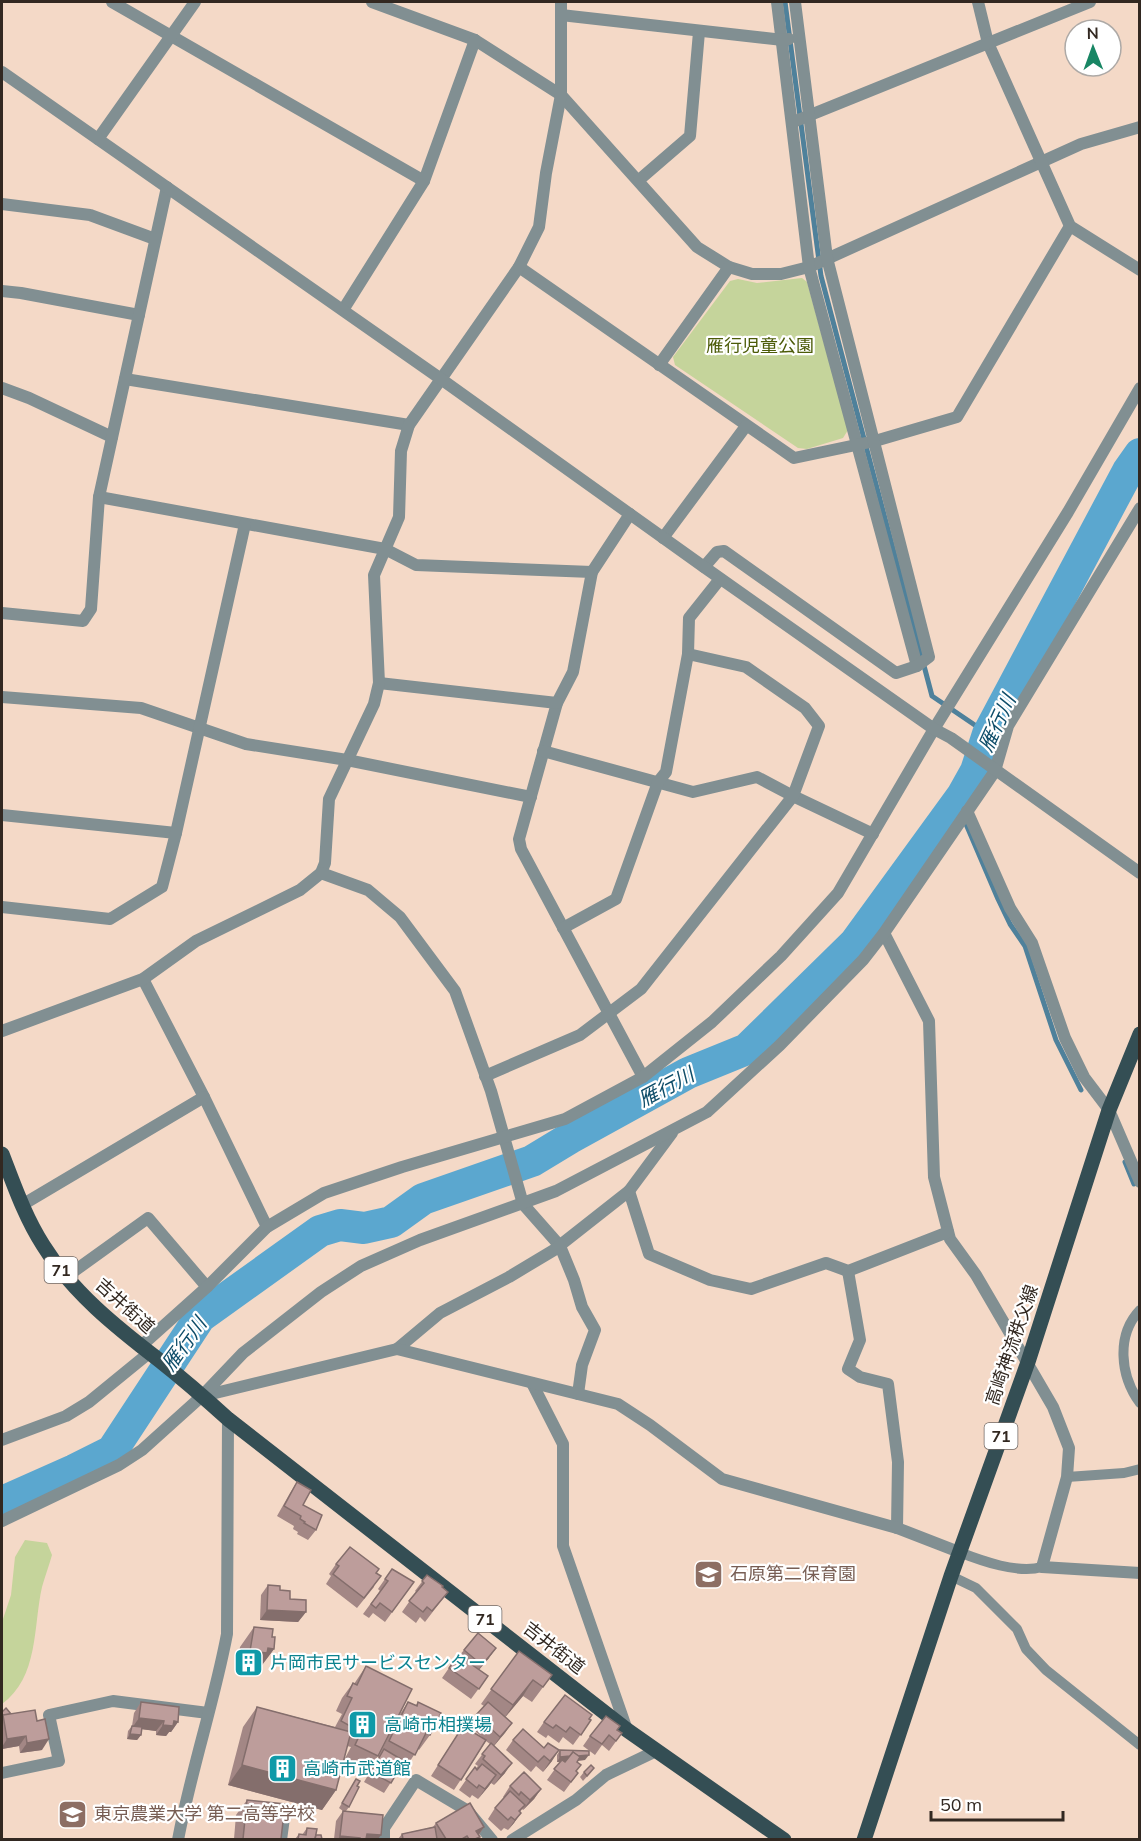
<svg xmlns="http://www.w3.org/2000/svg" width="1141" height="1841" font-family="Mulish,'Noto Sans JP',sans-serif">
<rect width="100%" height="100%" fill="#f4d9c7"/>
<!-- green -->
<g fill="#c5d49b">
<path d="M802,278L807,282L848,430L843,438L807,449L798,448L675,365L673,357L730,281L738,279L757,283Z"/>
<path d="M25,1540L47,1543L52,1555C49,1566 45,1576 42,1587C33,1627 39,1677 2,1704V1622L11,1595L15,1557Z"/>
</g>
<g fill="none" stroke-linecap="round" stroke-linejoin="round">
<!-- stream -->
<g stroke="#4f819b" stroke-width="5">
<path d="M785,2L821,276L932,696L988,734"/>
<path d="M957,803L998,899L1010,924L1025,946L1056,1040L1081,1090"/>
<path d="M1125,1162L1134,1184"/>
</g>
<!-- river -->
<path stroke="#5ba7cf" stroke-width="32" d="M2,1502L74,1470L112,1451L200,1317L320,1231L340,1225L364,1228L391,1222L423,1199L532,1161L570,1138L688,1073L747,1049L855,943L962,796L976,771L988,734L1128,471L1140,454"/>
<!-- service -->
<g stroke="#818f92" stroke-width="10">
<path d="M1140,1310C1116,1335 1120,1376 1140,1403"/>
<path d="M1067,1477L1124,1473L1140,1469"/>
<path d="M959,1552C982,1561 1018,1574 1042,1567"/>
<path d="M951,1576L976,1588L1017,1629L1026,1649L1046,1670L1140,1745"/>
</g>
<!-- minor -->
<g stroke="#818f92" stroke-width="12">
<path d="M112,2L424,181"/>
<path d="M372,2L475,40L561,95L697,247L729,267L752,274H781L809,267L1081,144L1140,127"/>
<path d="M777,2L809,267L917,666"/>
<path d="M978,2L988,43L1070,226L1140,270"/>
<path d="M561,15L783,40L789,39"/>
<path d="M793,122L1090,2"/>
<path d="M98,139L195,2"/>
<path d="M639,180L690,136L699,32"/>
<path d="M2,204L90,215L155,239"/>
<path d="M519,267L794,458L875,441L957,417L1070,226"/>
<path d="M2,291L21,293L139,315"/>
<path d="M343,310L424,181L475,40"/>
<path d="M659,365L729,267"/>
<path d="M125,379L409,425"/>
<path d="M2,388L29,398L112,437"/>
<path d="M99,497L385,549L416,565L592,572"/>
<path d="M630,514L592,572L573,672L557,703L519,839L521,849L643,1077"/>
<path d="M663,538L746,426"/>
<path d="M704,567L717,552L724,551L896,673L917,666L929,657L827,258L795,2"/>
<path d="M2,613L83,621L91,609L99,497L167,187"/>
<path d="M688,654L689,618L720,579"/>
<path d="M379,683L557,703"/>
<path d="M2,697L141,708L246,744L347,760L531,797"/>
<path d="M543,751L693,792L757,777L793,796L873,834"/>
<path d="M967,811L1010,908L1032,943L1065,1038L1084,1077L1109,1110L1140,1182"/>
<path d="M2,815L176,833"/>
<path d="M321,873L325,863L329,799L374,704L379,683L374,575L399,517L401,451L409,425L519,267L539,227L546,173L561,95V2"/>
<path d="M2,907L110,919L162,887L176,833L245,524"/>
<path d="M884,933L929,1021L934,1177L950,1239L976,1275L1053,1407L1069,1448L1067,1477L1042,1567L1140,1573"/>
<path d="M143,979L204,1097L267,1227"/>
<path d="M2,1031L143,979L196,941L300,890L321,873L368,890L400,917L455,991L491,1091L523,1204L560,1246L574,1280L582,1307L595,1330L582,1365L578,1394"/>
<path d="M485,1076L580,1035L641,989L793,796L819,726L805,708L746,667L688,654L666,772L658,782L616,899L563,928"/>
<path d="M629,1191L649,1254L710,1280L751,1289L826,1263L848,1271L948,1232"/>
<path d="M22,1205L204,1097"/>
<path d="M848,1271L860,1340L848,1369L860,1377L888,1384L898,1462L897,1528"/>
<path d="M66,1277L148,1218L207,1287"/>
<path d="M140,1347L207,1287L267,1227L324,1193L402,1167L565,1119L643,1077L712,1022L781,956L838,893L934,729L1068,512L1140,388"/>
<path d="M397,1349L440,1313L509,1277L554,1250L629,1191L672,1133"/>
<path d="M532,1383L563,1444V1546L627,1730"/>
<path d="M203,1396L397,1349L618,1404L650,1425L722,1479L897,1528L959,1552"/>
<path d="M2,1440L66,1416L89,1402L149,1353"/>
<path d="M2,1521L119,1465L142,1450L202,1396L243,1353L321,1292L361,1266L420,1240L556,1191L707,1112L780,1045L863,960L884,933L995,771L1008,726L1140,508"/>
<path d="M2,1773L59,1761L49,1715L113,1701L208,1713"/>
<path d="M281,1840L284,1818"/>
<path d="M384,1840V1828L416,1780L468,1811L492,1840"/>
<path d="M512,1840L576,1800L606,1775L656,1751"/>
</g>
<!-- tertiary -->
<g stroke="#818f92" stroke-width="12">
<path d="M2,72L441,379L704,567L934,729L951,738L1140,873"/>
<path d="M178,1840C191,1770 214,1703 227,1634L228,1419"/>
</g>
<!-- primary -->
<g stroke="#344e54" stroke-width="15">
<path d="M2,1154C14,1185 25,1217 43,1245C72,1292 116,1327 159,1360C183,1379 206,1399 228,1419L627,1730L784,1840"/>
<path d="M864,1840L951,1576L1028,1362L1109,1110L1140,1034"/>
</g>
</g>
<!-- wall -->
<g fill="#a38785">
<path d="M297,1482L303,1505L316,1530L308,1540L297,1534L298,1532L293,1529L294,1526L277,1516L290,1493Z"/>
<path d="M336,1564L376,1573L374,1587L357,1608L326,1584L331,1576L329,1574Z"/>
<path d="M392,1569L414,1582L385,1622L373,1613L369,1618L363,1614L380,1591L378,1589Z"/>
<path d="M427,1575L448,1592L425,1622L420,1617L416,1623L402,1612L416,1592L415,1591Z"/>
<path d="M268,1585L280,1590L306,1612L298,1622L260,1620L261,1595Z"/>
<path d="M254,1627L272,1637L274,1649L259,1669H257L253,1673L236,1671L240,1647Z"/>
<path d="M464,1650L489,1658L479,1670L488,1676L471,1699L442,1678L458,1655L459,1656Z"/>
<path d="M519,1651L552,1675L532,1702L523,1696L505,1717L512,1723L494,1746L505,1773L494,1785L491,1783L478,1799L472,1795L470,1798L459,1790L475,1767L476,1768L478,1766L475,1764L490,1744L486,1741L454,1790L431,1776L463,1726L483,1738L469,1726L484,1706L481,1704Z"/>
<path d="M366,1666L378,1756L367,1771L344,1760L351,1747L347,1746L336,1790L322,1810L228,1785L243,1727L257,1707L335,1727L342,1714L336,1711L342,1698L353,1683L354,1684Z"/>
<path d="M141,1702L178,1722L171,1732H169L166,1736L156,1735V1731L142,1729L141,1735L137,1740L127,1739L128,1731L132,1726L134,1713Z"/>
<path d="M408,1702L416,1705L418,1702L430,1735L419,1750L418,1749L404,1770L400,1768L384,1793L364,1782L379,1757H378L398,1717Z"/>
<path d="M2,1712L42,1750L20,1753L19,1746L2,1749Z"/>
<path d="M589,1719L591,1720L573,1745L563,1737L559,1743L548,1735L546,1738L537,1732L544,1722Z"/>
<path d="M617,1730L622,1733L609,1751L602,1745L595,1755L583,1746L590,1736Z"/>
<path d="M513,1740L552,1761L543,1772L536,1766L531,1772L506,1750Z"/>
<path d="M560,1750L585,1760L578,1761L577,1762L576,1772L578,1773L564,1792L547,1780L560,1762H557V1755Z"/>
<path d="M584,1772L590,1773L583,1781L580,1777Z"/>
<path d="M356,1779L349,1807L346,1811L378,1839H334L336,1821L343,1811L339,1808Z"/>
<path d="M510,1786L541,1789L534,1799L523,1810L522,1809L514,1823L508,1830L504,1828L501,1831L488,1819L495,1808L504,1798L503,1797Z"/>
<path d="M247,1800L281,1839H234L236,1815Z"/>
<path d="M436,1823L484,1827L479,1835L478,1839H398L402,1834L433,1827Z"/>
<path d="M307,1828L316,1835L322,1839H295L299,1834L302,1835Z"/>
</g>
<!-- shaded-wall -->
<g fill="#846e6c">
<path d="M267,1610L306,1612L298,1622L260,1620Z"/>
<path d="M268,1648L274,1649L259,1669H257L253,1673L236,1671L250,1651Z"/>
<path d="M496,1648L489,1658L474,1675L482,1665Z"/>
<path d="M533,1680L523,1696L503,1720L513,1705Z"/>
<path d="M139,1718L164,1721L156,1731L132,1728Z"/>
<path d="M174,1721L178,1722L171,1732H169L166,1736L156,1735L163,1725Z"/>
<path d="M512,1723L505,1733L493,1747L500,1737Z"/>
<path d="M130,1734L141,1735L137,1740L127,1739Z"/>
<path d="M26,1736L19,1746L2,1749V1747L7,1739Z"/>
<path d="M49,1739L42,1750L20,1753L27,1743Z"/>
<path d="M559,1750L552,1761L543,1772L550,1761Z"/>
<path d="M589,1755L585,1760L557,1762L560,1757Z"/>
<path d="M512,1763L505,1773L494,1785L501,1775Z"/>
<path d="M242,1765L336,1790L322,1810L228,1785Z"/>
<path d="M496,1775L489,1786L478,1799L485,1789Z"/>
<path d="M541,1789L534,1799L523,1810L530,1800Z"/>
<path d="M521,1813L514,1823L508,1830L515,1820Z"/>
<path d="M484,1827L477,1837L476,1831Z"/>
<path d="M367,1834L381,1835L378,1839H363Z"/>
<path d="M340,1836L360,1838L359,1839H338Z"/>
</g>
<!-- building -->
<g fill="#bd9d9b" stroke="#846e6c" stroke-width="1.5">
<path d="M297,1482L311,1490L303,1505L322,1515L316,1530L304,1523L305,1522L300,1519L301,1516L284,1506Z"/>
<path d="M350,1547L379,1569L376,1573L381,1576L364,1598L333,1574L339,1566L336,1564Z"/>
<path d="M392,1569L414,1582L392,1612L380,1603L376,1608L371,1604L388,1581L385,1579Z"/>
<path d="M427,1575L443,1586L442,1587L448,1592L432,1611L427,1607L423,1612L409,1601L424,1583L422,1581Z"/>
<path d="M268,1585L280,1586V1590L290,1591V1599L306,1600V1612L267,1610Z"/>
<path d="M254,1627L273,1629L272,1637H275L274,1649L268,1648L267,1653L250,1651Z"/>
<path d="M478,1633L496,1648L482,1665L464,1650Z"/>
<path d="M519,1651L552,1675L543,1687L533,1680L513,1705L491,1689Z"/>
<path d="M458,1655L488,1676L479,1689L449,1668Z"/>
<path d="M366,1666L412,1689L378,1756L355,1745L361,1732L341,1721L352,1698L347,1696L353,1683L357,1685Z"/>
<path d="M565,1695L592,1715L589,1719L591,1720L581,1735L570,1727L566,1732L556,1725L553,1728L544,1722Z"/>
<path d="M141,1702L179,1707L178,1722L174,1721L173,1726L163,1725L164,1721L139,1718Z"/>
<path d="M408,1702L417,1706L418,1702L441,1713L430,1735L426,1733L415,1755L389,1741Z"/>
<path d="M488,1702L512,1723L500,1737L476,1715Z"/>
<path d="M257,1707L351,1732L336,1790L242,1765Z"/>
<path d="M6,1708L11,1714L3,1715L2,1717V1712Z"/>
<path d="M35,1710L37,1721L45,1719L49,1739L27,1743L26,1736L7,1739L3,1715Z"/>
<path d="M606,1716L620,1726L617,1730L622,1733L616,1741L609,1735L602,1744L590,1736Z"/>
<path d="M132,1726L142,1727L141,1735L130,1734Z"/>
<path d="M463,1726L486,1740L461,1780L438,1765Z"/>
<path d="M523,1729L544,1748L548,1743L559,1750L550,1761L544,1756L538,1762L513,1740Z"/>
<path d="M491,1743L512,1763L501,1775L483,1759L485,1756L482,1754Z"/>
<path d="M384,1749L404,1761L391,1783L371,1772Z"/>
<path d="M560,1750L589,1751V1755L578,1756L573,1752L570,1756L560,1757Z"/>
<path d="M573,1752L580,1757L577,1762L581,1765L576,1771L578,1773L571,1782L554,1769L562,1760L565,1762Z"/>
<path d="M482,1764L496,1775L485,1789L479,1785L477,1788L466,1779L475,1767L477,1770Z"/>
<path d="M591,1765L594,1768L587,1776L584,1772Z"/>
<path d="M524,1772L541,1789L530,1800L521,1792L519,1795L510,1786Z"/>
<path d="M356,1779L360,1781L357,1786L359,1787L349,1807L342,1803Z"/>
<path d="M510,1791L525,1805L519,1811L521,1813L515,1820L511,1817L508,1820L495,1808Z"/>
<path d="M247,1800L285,1804L281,1839H243Z"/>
<path d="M470,1803L484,1827L476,1831L480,1837L475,1839H469L467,1836L462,1839H446L436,1823Z"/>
<path d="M343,1811L383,1815L381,1835L367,1834L366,1839H360V1838L340,1836Z"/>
<path d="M435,1827L437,1839H403L402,1834Z"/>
<path d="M307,1828L317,1829L315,1839H298L299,1834L306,1835Z"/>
<path d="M316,1835H321L322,1839H315Z"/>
</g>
<!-- icons -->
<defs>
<symbol id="school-square" viewBox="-11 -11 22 22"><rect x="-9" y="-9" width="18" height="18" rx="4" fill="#8d6e63" stroke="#fff"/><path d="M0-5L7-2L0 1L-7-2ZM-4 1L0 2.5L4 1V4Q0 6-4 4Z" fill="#fff"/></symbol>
<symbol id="building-square" viewBox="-11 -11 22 22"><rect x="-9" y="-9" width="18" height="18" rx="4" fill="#0f9aa8" stroke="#fff"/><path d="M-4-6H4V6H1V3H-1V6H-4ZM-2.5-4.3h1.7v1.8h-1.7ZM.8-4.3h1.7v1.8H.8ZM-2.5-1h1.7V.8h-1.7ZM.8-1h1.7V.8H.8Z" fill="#fff"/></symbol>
</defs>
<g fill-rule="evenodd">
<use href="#school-square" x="692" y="1558" width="33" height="33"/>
<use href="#building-square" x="232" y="1646" width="33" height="33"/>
<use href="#building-square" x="346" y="1708" width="33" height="33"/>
<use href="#building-square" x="266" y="1752" width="33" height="33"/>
<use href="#school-square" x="56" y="1798" width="33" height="33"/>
</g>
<g text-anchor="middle" stroke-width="4.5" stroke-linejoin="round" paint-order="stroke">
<!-- shield labels -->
<g fill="#fff" stroke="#706864" stroke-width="1.5">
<rect x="44.5" y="1257" width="33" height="26" rx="4.5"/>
<rect x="984.5" y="1423" width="33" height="26" rx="4.5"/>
<rect x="468.5" y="1606" width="33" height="26" rx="4.5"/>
</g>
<g font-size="16" font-weight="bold" fill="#322821">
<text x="61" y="1276">71</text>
<text x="1001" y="1442">71</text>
<text x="485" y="1625">71</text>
</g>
<!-- park labels -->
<g font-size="18" fill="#4c5b08" stroke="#fff">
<text x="760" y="352">雁行児童公園</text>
</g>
<!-- street labels -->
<g font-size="18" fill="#322821" stroke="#fff">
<text transform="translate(125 1306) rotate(42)" y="6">吉井街道</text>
<text transform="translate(1012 1345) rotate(-71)" y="6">高崎神流秩父線</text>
<text transform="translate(554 1648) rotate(38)" y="6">吉井街道</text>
</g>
<!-- education labels -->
<g font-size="18" fill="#785e54" stroke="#fff" text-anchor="start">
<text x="730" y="1580">石原第二保育園</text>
<text x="94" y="1820">東京農業大学 第二高等学校</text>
</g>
<!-- culture labels -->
<g font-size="18" fill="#0d838f" stroke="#fff" text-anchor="start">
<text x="270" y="1669">片岡市民サービスセンター</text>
<text x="384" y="1731">高崎市相撲場</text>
<text x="303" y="1775">高崎市武道館</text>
</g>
<!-- water labels -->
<g font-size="20" font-style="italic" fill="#0f4d69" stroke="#fff">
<text transform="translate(997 723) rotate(-65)" y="7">雁行川</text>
<text transform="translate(666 1087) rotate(-28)" y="7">雁行川</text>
<text transform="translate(184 1344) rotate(-54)" y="7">雁行川</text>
</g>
</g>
<!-- border -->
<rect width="1141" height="1841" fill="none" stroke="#322821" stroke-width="6"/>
<!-- north arrow -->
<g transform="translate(1093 48) rotate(359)"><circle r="28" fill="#ffffff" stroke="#ada9a6" stroke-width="1.5"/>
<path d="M0-4.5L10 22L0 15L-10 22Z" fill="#188664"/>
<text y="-9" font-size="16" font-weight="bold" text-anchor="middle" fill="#322821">N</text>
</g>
<!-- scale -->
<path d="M931 1811v9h132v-9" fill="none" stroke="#322821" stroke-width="3"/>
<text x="940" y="1811" font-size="18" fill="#322821" stroke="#ffffff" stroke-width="4.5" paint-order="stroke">50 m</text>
</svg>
